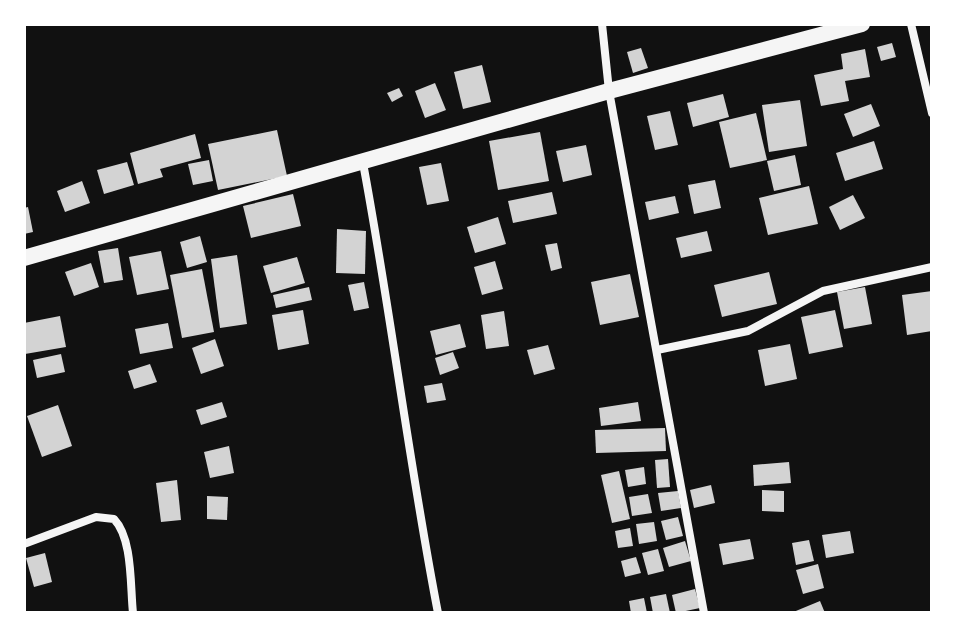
<svg xmlns="http://www.w3.org/2000/svg" width="956" height="637" font-family="'Nunito Sans',sans-serif">
<rect width="100%" height="100%" fill="#111"/>
<!-- building -->
<g fill="#d3d3d3">
<path d="M892,43L896,57L881,61L877,47Z"/>
<path d="M641,48L648,68L633,73L627,52Z"/>
<path d="M865,49L870,77L845,81L849,101L821,106L814,75L843,69L841,54Z"/>
<path d="M482,65L491,102L463,109L454,72Z"/>
<path d="M435,83L446,110L425,118L415,91Z"/>
<path d="M399,88L403,96L392,102L387,93Z"/>
<path d="M723,94L729,117L693,127L687,103Z"/>
<path d="M800,100L807,146L769,152L762,105Z"/>
<path d="M871,104L880,126L853,137L844,114Z"/>
<path d="M670,111L678,145L655,150L647,116Z"/>
<path d="M756,113L767,160L730,168L719,122Z"/>
<path d="M277,130L287,176L218,190L208,144Z"/>
<path d="M540,132L549,181L498,190L489,141Z"/>
<path d="M195,134L201,158L160,169L163,177L138,184L130,153Z"/>
<path d="M874,141L883,169L845,181L836,153Z"/>
<path d="M586,145L592,175L563,182L556,151Z"/>
<path d="M795,155L801,185L774,191L767,161Z"/>
<path d="M209,160L213,181L193,185L188,164Z"/>
<path d="M127,162L134,185L104,194L97,170Z"/>
<path d="M441,163L449,201L427,205L419,167Z"/>
<path d="M715,180L721,208L694,214L688,185Z"/>
<path d="M82,181L90,203L65,212L57,191Z"/>
<path d="M809,186L818,224L768,235L759,198Z"/>
<path d="M552,192L557,214L513,223L508,201Z"/>
<path d="M293,194L301,226L251,238L243,206Z"/>
<path d="M853,195L865,218L840,230L829,207Z"/>
<path d="M675,196L679,213L649,220L645,202Z"/>
<path d="M28,207L33,232L24,234V208Z"/>
<path d="M498,217L506,244L475,253L467,227Z"/>
<path d="M337,229L366,231L365,274L336,273Z"/>
<path d="M707,231L712,251L681,258L676,238Z"/>
<path d="M200,236L207,262L187,268L180,242Z"/>
<path d="M557,243L562,268L551,271L545,245Z"/>
<path d="M118,248L123,280L104,283L98,251Z"/>
<path d="M161,251L169,289L137,295L129,257Z"/>
<path d="M237,255L247,324L220,328L211,259Z"/>
<path d="M297,257L305,283L271,293L263,266Z"/>
<path d="M495,261L503,289L482,295L474,267Z"/>
<path d="M91,263L99,287L74,296L65,272Z"/>
<path d="M202,269L214,332L182,338L170,275Z"/>
<path d="M769,272L777,304L722,317L714,285Z"/>
<path d="M630,274L639,317L600,325L591,282Z"/>
<path d="M364,282L369,308L354,311L348,285Z"/>
<path d="M309,287L312,300L276,308L273,295Z"/>
<path d="M865,287L872,324L844,329L837,292Z"/>
<path d="M932,291V331L907,335L902,295Z"/>
<path d="M303,310L309,344L278,350L272,315Z"/>
<path d="M835,310L843,347L809,354L801,317Z"/>
<path d="M504,311L509,346L486,349L481,315Z"/>
<path d="M60,316L66,347L25,354L24,323Z"/>
<path d="M168,323L173,348L140,354L135,329Z"/>
<path d="M460,324L466,347L436,355L430,331Z"/>
<path d="M215,339L224,366L201,374L192,348Z"/>
<path d="M790,344L797,379L765,386L758,350Z"/>
<path d="M548,345L555,369L534,375L527,350Z"/>
<path d="M453,352L459,368L440,375L435,358Z"/>
<path d="M61,354L65,372L37,378L33,360Z"/>
<path d="M150,364L157,382L134,389L128,371Z"/>
<path d="M442,383L446,400L427,403L424,386Z"/>
<path d="M222,402L227,417L201,425L196,410Z"/>
<path d="M638,402L641,421L601,426L599,408Z"/>
<path d="M58,405L72,446L42,457L27,416Z"/>
<path d="M665,428L666,451L596,453L595,430Z"/>
<path d="M229,446L234,473L210,478L204,452Z"/>
<path d="M668,459L670,487L657,488L655,460Z"/>
<path d="M789,462L791,483L754,486L753,465Z"/>
<path d="M644,467L646,484L628,487L625,470Z"/>
<path d="M619,471L630,519L612,523L601,475Z"/>
<path d="M177,480L181,520L161,522L156,483Z"/>
<path d="M711,485L715,503L694,508L690,490Z"/>
<path d="M762,490L784,491V512L762,511Z"/>
<path d="M678,491L681,508L661,511L658,493Z"/>
<path d="M648,494L652,513L632,516L629,497Z"/>
<path d="M207,496L228,497L227,520L207,519Z"/>
<path d="M678,517L683,536L666,540L661,521Z"/>
<path d="M654,522L657,541L639,544L636,524Z"/>
<path d="M630,528L633,546L618,548L615,531Z"/>
<path d="M850,531L854,553L826,558L822,535Z"/>
<path d="M750,539L754,559L723,565L719,544Z"/>
<path d="M809,540L814,561L796,565L792,543Z"/>
<path d="M685,541L691,561L669,567L663,548Z"/>
<path d="M658,549L664,571L648,575L642,553Z"/>
<path d="M45,553L52,582L34,587L26,558Z"/>
<path d="M636,557L641,573L625,577L621,561Z"/>
<path d="M818,564L824,588L803,594L796,570Z"/>
<path d="M695,589L700,608L676,613L672,595Z"/>
<path d="M666,594L670,613H653L650,597Z"/>
<path d="M644,598L647,613H631L629,601Z"/>
<path d="M820,601L825,613H791Z"/>
</g>
<g fill="none" stroke-linecap="round" stroke-linejoin="round">
<!-- minor -->
<g stroke="#f5f5f5" stroke-width="8">
<path d="M602,24L609,91L704,613"/>
<path d="M911,24L932,113"/>
<path d="M363,163C391,313 409,464 438,613"/>
<path d="M657,350L748,331L823,291L932,267"/>
<path d="M24,544L96,517L114,519C133,539 130,586 133,613"/>
</g>
<!-- secondary -->
<path stroke="#f5f5f5" stroke-width="16" d="M24,258L609,91L862,24"/>
</g>
<!-- border -->
<rect width="956" height="637" fill="none" stroke="#ffffff" stroke-width="52"/>
</svg>
